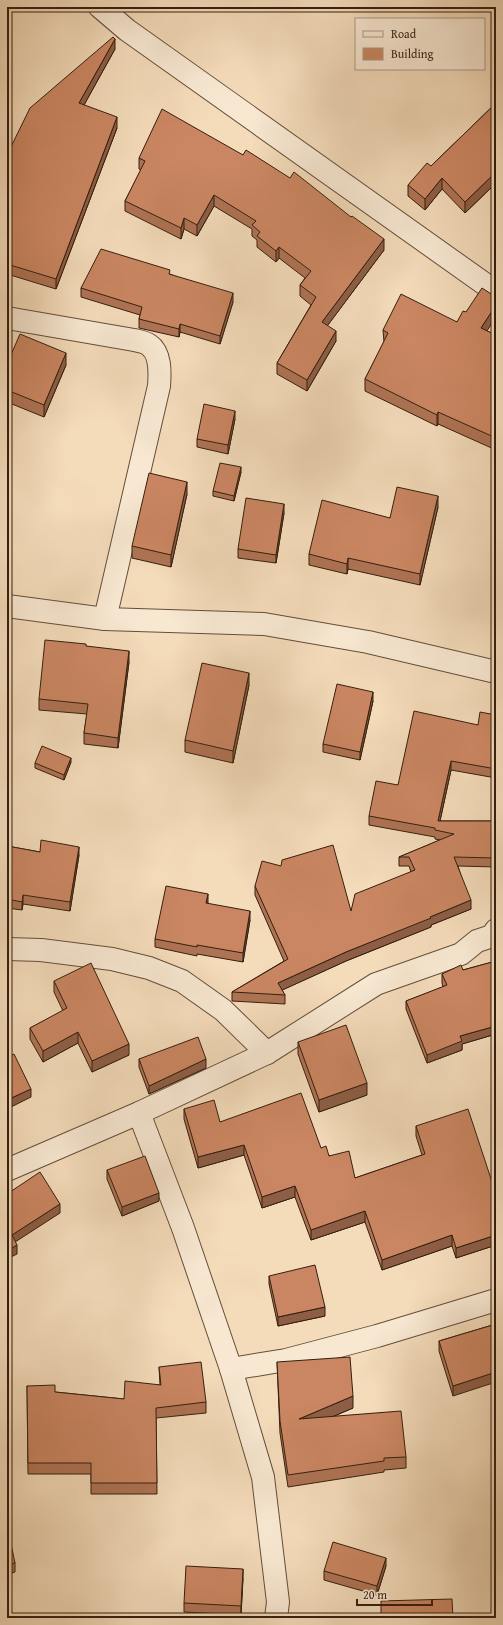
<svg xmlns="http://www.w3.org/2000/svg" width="503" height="1625" font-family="'Gentium Book Plus',serif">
<rect width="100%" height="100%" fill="#f4dbba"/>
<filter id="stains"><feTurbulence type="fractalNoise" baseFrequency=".005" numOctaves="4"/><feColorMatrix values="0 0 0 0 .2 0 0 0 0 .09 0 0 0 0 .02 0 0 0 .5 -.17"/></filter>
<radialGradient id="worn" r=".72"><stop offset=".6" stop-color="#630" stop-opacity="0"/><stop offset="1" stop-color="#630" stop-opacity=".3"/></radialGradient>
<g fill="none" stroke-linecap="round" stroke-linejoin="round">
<defs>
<g id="minor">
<path d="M100,7L127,30L496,292"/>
<path d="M7,318L134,340C138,341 145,342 149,345C161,353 160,373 159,386L105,619"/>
<path d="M7,606L105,619L264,624L368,642L496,672"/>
<path d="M7,949L41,950L112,959L149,968L182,981L223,1010L267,1053"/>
<path d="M139,1113L183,1228L231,1369L263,1477L278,1602L276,1618"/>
<path d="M7,1170L139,1113L267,1053L376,984L461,954L477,941L492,936L496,930"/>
<path d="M231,1369L286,1360L377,1336L496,1300"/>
</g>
</defs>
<!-- minor casing -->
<use href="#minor" stroke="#644e3a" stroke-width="24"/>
<!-- minor -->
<use href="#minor" stroke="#f8e8d2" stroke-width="22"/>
</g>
<!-- wall -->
<g fill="#ae7354" stroke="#341f0f">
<path d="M115,49L84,105L117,128L56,289L7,274V155Z"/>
<path d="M496,103V183L465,213L442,189L425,210L408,196V185L431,166Z"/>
<path d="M139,158L384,250L327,326L336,341L307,391L277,374V363L311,305L300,296V285L305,278L279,258L276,262L257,247V240L252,236V229L214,206L197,236L184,229L181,239L125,211V201L141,170L139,169Z"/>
<path d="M170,274L233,302L220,344L180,332L179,337L139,328V319L140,315L81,297V288Z"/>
<path d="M457,322L487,331L496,335V450L438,424L437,426L365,391V379L384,342L383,330Z"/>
<path d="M7,364L66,365L44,417L7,402Z"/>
<path d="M235,419L228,454L197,447V439Z"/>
<path d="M241,472L234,501L213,496V491Z"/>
<path d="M187,494L171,567L132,558V546Z"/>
<path d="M438,507L420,585L348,569L347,574L309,565V554L390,518Z"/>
<path d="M284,513L276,563L238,558V549Z"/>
<path d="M86,646L129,662L118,748L84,744V733L87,714L39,710V699Z"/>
<path d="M249,685L233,763L185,752V740Z"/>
<path d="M373,701L360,760L323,752V744Z"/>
<path d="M496,715V778L451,770L440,821H496V867L458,866L471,909L431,925V927L346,961L282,990L285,995V1004L232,1001V992L284,961L255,895V886L351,911L411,872L409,866H399V857L440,840L435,839V837L369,825V816L398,785L478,725Z"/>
<path d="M71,762L64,780L35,768V763Z"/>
<path d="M7,846L40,852L79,855L70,911L23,904L22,910L7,908Z"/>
<path d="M207,904L250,920L243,962L197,954V956L155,947V939Z"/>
<path d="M496,961V1034L462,1044V1050L427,1063L406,1009V1001L443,987L442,983V974L463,970Z"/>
<path d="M54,981L129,1055L92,1072L78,1043L43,1062L30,1039V1028L63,1011L54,992Z"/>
<path d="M298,1042L367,1095L319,1112L298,1054Z"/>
<path d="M139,1059L206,1068L149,1094L139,1067Z"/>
<path d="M184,1109L220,1122L321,1148L355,1178L422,1155L416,1136V1126L495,1191L496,1190V1257L493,1246L456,1258L452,1246L382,1270L365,1222L311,1240L295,1197L262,1208L244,1155L198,1168L184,1119Z"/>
<path d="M107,1170L159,1201L122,1216L107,1179Z"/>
<path d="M269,1276L325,1316L278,1326L269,1284Z"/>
<path d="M496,1324L453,1396L439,1351V1341Z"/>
<path d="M277,1362L353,1408L332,1417L406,1457V1468L384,1470V1472L288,1487L280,1433Z"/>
<path d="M159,1367L206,1402V1413L156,1418L157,1494H91V1474H28L27,1386L55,1392L124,1399L160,1385Z"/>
<path d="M7,1544L15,1563V1572L7,1574Z"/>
<path d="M386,1566L377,1595L324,1580V1571Z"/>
<path d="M243,1578L241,1615L184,1612V1603Z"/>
</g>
<!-- shaded-wall -->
<g fill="#8d5e45" stroke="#341f0f">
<path d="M115,39V49L79,114V103Z"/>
<path d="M117,117V128L56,289V279Z"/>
<path d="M496,172V183L465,213V202Z"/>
<path d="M442,178V189L425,210V199Z"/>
<path d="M214,195V206L197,236V225Z"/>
<path d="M184,218V229L181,239V228Z"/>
<path d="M384,239V250L322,333V322Z"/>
<path d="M279,247V258L276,262V251Z"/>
<path d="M233,293V302L220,344V336Z"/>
<path d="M496,305V317L481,340V328Z"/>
<path d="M180,324V332L179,337V329Z"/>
<path d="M336,331V341L307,391V380Z"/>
<path d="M66,353V365L44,417V405Z"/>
<path d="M235,411V419L228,454V445Z"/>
<path d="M438,412V424L437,426V415Z"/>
<path d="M241,467V472L234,501V496Z"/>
<path d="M187,482V494L171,567V555Z"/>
<path d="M438,496V507L420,585V574Z"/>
<path d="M284,504V513L276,563V555Z"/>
<path d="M348,558V569L347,574V564Z"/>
<path d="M129,651V662L118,748V738Z"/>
<path d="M249,673V685L233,763V751Z"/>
<path d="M373,692V701L360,760V752Z"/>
<path d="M71,758V762L64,780V775Z"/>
<path d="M451,761V770L438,830V821Z"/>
<path d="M79,847V855L70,911V902Z"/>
<path d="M208,894V903L206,912V903Z"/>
<path d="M23,895V904L22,910V902Z"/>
<path d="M471,900V909L431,925V927L346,961L278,992V983L346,952Z"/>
<path d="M250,911V920L243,962V953Z"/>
<path d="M496,1026V1034L462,1044V1050L427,1063V1055L460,1036Z"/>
<path d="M78,1032V1043L43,1062V1051Z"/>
<path d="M129,1044V1055L92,1072V1061Z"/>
<path d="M206,1059V1068L149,1094V1086Z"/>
<path d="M367,1083V1095L319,1112V1100Z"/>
<path d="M31,1089V1097L7,1109V1100Z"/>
<path d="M244,1145V1155L198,1168V1157Z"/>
<path d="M295,1186V1197L262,1208V1197Z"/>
<path d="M159,1193V1201L122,1216V1207Z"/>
<path d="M60,1204V1213L12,1244V1235Z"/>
<path d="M365,1211V1222L311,1240V1230Z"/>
<path d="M452,1235V1246L382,1270V1260Z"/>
<path d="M493,1236V1246L456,1258V1248Z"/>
<path d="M17,1245V1254L7,1259V1251Z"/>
<path d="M325,1307V1316L278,1326V1317Z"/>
<path d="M496,1372V1382L453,1396V1386Z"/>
<path d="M353,1396V1408L299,1431V1419Z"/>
<path d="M386,1558V1566L377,1595V1586Z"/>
<path d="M243,1569V1578L241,1615V1606Z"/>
</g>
<!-- building -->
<g fill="#ca8662" stroke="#341f0f">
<path d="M113,37L115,39L79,103L117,117L56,279L7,264V155L30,108Z"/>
<path d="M496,103V172L465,202L442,178L425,199L408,185L427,163L431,166Z"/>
<path d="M162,109L243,155L246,150L290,178L294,172L351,217L352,216L384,239L322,322L336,331L307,380L277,363L316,297L300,285L311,271L279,247L276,251L257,236L260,232L252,225L256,221L214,195L197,225L184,218L181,228L125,201L145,161L139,158Z"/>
<path d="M101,249L170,270L169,274L233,293L220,336L180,324L179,329L139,319L142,307L81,288Z"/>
<path d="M482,288L496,297V305L481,328L496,335V438L438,412L437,415L365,379L388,333L383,330L401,294L457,322L463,311L466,312Z"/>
<path d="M20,334L66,353L44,405L7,390V364Z"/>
<path d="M204,404L235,411L228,445L197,439Z"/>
<path d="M220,463L241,467L234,496L213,491Z"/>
<path d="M149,473L187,482L171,555L132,546Z"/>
<path d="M397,487L438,496L420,574L348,558L347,564L309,554L322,500L390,518Z"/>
<path d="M246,498L284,504L276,555L238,549Z"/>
<path d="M45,640L86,644V646L129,651L118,738L84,733L88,704L39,699Z"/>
<path d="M202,663L249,673L233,751L185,740Z"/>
<path d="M337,684L373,692L360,752L323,744Z"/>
<path d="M414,711L478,725L480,712L496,715V769L451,761L438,821H496V858L454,857L471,900L430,917L431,918L346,952L278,983L285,995L232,992L288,959L255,886L262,861L281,866L282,860L333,845L351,911L355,894L415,870L409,857H399L454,834L435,830V828L369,816L376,781L398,785Z"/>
<path d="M42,746L71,758L64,775L35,763Z"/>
<path d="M41,840L79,847L70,902L23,895L22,902L7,899V846L40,852Z"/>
<path d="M166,886L208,894L206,903L250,911L243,953L197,945V947L155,939Z"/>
<path d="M496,961V1026L460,1036L462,1041L427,1055L406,1001L447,985L442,974L461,965L463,970Z"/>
<path d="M91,963L129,1044L92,1061L78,1032L43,1051L30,1028L67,1008L54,981Z"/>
<path d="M346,1025L367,1083L319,1100L298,1042Z"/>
<path d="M198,1037L206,1059L149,1086L139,1059Z"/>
<path d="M14,1054L31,1089L7,1100V1057Z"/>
<path d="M301,1093L321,1148L326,1146L329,1156L349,1151L355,1178L425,1154L416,1126L468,1109L495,1191L496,1190V1247L493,1236L456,1248L452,1235L382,1260L365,1211L311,1230L295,1186L262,1197L244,1145L198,1157L184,1109L214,1100L220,1122Z"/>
<path d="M145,1156L159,1193L122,1207L107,1170Z"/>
<path d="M40,1172L60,1204L12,1235L17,1245L7,1251V1194Z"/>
<path d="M315,1265L325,1307L278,1317L269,1276Z"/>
<path d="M496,1324V1372L453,1386L439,1341Z"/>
<path d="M350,1357L353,1396L299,1419L401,1411L406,1457L384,1458V1461L288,1475L280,1421L277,1362Z"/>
<path d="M201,1362L206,1402L156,1408L157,1483H91V1463H28L27,1386L55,1385V1392L124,1399L125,1381L161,1385L159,1367Z"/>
<path d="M333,1542L386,1558L377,1586L324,1571Z"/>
<path d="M7,1544H11L15,1563L7,1565Z"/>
<path d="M186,1566L243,1569L241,1606L184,1603Z"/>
<path d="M452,1599L453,1618H381V1601Z"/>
<path d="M49,1616V1618H7Z"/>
</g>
<!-- margin -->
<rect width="503" height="1625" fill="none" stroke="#f4dbba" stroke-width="24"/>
<rect x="8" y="8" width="487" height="1609" fill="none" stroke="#341f0f" stroke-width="2"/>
<rect x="12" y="12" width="479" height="1601" fill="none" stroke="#341f0f"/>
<!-- legend -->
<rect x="355" y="18" width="130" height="52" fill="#f8e8d2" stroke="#aa9884"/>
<rect x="363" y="31" width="20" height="6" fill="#f8e8d2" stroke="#aa9884"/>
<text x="391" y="38" font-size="12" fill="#341f0f">Road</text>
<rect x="363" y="48" width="20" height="12" fill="#ca8662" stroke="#aa9884"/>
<text x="391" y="58" font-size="12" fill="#341f0f">Building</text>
<!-- scale -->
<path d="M357 1599v6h75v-6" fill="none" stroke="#341f0f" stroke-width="2"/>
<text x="363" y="1599" font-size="12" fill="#341f0f" stroke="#f8e8d2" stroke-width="3" paint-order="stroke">20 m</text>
<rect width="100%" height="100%" filter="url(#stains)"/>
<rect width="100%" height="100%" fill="url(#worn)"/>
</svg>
